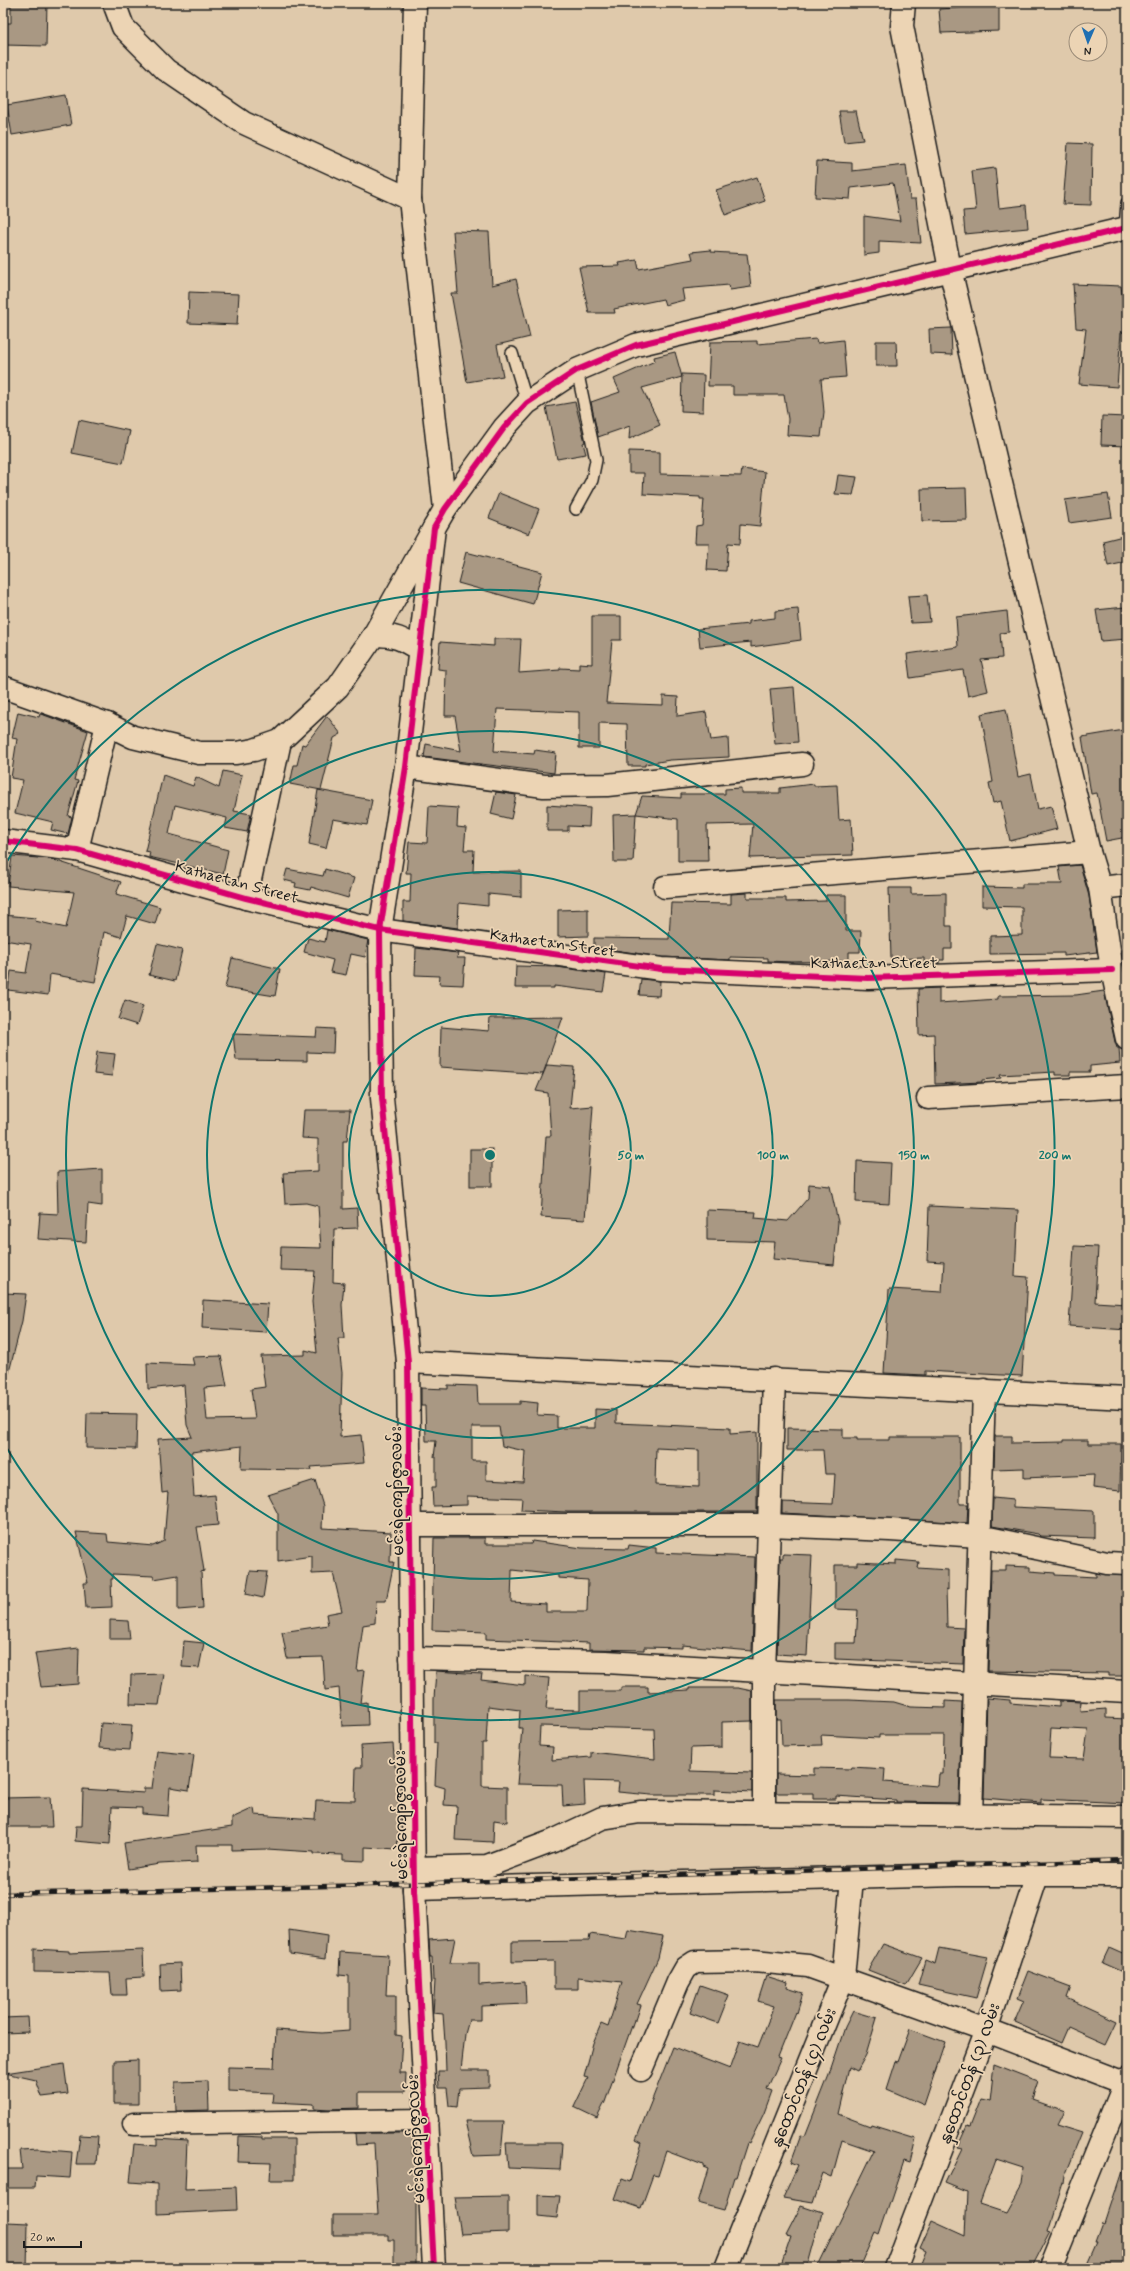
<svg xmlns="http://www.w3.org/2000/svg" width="1130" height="2271" font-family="Mynerve,'Noto Sans Myanmar',sans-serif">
<rect width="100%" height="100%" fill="#dfc9ab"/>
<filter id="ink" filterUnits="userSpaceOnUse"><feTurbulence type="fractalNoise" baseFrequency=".025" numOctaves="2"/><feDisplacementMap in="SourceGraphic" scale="8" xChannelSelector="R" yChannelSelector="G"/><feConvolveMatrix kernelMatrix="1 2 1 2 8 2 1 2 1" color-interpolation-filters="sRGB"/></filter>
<g filter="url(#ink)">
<!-- building -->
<g fill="#a99883" stroke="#1c1c1c" fill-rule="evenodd">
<path d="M11,3H47L46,46L3,45V23H11Z"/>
<path d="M970,3H999V31L941,33L939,9L970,7Z"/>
<path d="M66,95L71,125L12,135L7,105Z"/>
<path d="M839,111H856L863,140L844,142Z"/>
<path d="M1068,143L1092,144L1091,205L1063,204Z"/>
<path d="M817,161L852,163V171L906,165L910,199H916L921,243L879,241V253L864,255V216L900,221L893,183L851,188L850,199L815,197Z"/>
<path d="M995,168L999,208L1026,205L1028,228L965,234L963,211L976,210L972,171Z"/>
<path d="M757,177L765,201L725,215L716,190Z"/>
<path d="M453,231L489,232L492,285L516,279L530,337L497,345L503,376L467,382L451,293H458Z"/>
<path d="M711,250V252L747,254L751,287L730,290L729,285L682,289L684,300L665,305L663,299L614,309L615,313H589L579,267L620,266L619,263L637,260L639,269L693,259L691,252Z"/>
<path d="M1073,284L1121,286L1127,333L1121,332L1117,387L1079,384L1086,329L1076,328Z"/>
<path d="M189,292L239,294L237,325L188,323Z"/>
<path d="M951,328L952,355L930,354L929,329Z"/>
<path d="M816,339L817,343L843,340L846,377L821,379L824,412L821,437L787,435L788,419L784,395H733V386H708L710,342L757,341V344Z"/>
<path d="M876,341H896L897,366H876Z"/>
<path d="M675,352L682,377L642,388L660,425L629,439L630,426L598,437L591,402L620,392L614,379L655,361L654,357Z"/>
<path d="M682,374L704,375L703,412L681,411Z"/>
<path d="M575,402L585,442L583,443L586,454L557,459L546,407Z"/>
<path d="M1102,416L1127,417V446L1101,445Z"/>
<path d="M79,420L130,431L123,463L72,453Z"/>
<path d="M629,451L660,452V474L741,476L742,469L765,472L760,526L741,524L740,544L728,543L726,571L707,570L709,543H695L696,526L702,525L704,499H700V497L643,494L644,473H629Z"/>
<path d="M838,475L857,477L853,495L835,494Z"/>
<path d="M966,488L967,520L922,521L921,489Z"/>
<path d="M499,493L539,509L529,534L489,518Z"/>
<path d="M1108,494L1112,517L1069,523L1065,500Z"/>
<path d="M1127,535V562L1108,566L1103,541Z"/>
<path d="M466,552L542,572L533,604L458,583Z"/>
<path d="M927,595L930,622L911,623L908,596Z"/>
<path d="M1125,607L1127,639L1101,641L1096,610Z"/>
<path d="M798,609L801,640L751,647V642L700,647L698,629L749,624V621L775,618V611Z"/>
<path d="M1007,611L1009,632L1000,633L1002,658L981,660L988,691L968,696L963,670L910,678L907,654L958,647L956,617Z"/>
<path d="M592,616H621V640H612L606,703L663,705V696L678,697L677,716L706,712L711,740L728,738L729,757L670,760L645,764V766H628L627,724L599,723V748H579V712L497,709L494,751L534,754L535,750L556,753L554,773L424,757L426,744L461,751L455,716H445L446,670L438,669L440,642L494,646V639H521L519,673L560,670V668L579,669V663L592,664Z"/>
<path d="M794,687L798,742L775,744L770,689Z"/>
<path d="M1006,709L1018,777L1031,774L1038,809L1051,806L1057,829L1010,841L1001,801L993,803L989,783L993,782L981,714Z"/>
<path d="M18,712L39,717L40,714L44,715L88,731L74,780L78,781L68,816L72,817L68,834L51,830L53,822L15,813L23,780L11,778L17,739L12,738Z"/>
<path d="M327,716L341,734L334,738L321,790L290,784L294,765H297L302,744L305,745Z"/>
<path d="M1124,730L1127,753H1123L1127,791V837L1106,841L1097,793L1091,794L1082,737Z"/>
<path d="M223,771L242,775L234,811L251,814L247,832L225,828L227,818L175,805L169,834L228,850L223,874L149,857L150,852L145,851L163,775L193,786L196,777L219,788Z"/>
<path d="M814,784V786L837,785L839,820L851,819L853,855L750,858L753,824L707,825L708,861H678V819L636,814L642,796L681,798V794H725V789L741,788V793H780V788Z"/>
<path d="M318,790L372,800L367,825L333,819L326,848L309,844Z"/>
<path d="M496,792L516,795L511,819L491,814Z"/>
<path d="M547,805L590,808L589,827L568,826V831H547Z"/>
<path d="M429,806L458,808L457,827L466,828L464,850H474L473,872L521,871V897L488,894V906L459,903L458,928L403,921V902H410L411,873H406L409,842L427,843Z"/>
<path d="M636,814L633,862H614L613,815Z"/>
<path d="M12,856L51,859L121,882L116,894L160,907L155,924L127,916L121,937L104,932L95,982L50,974L48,995L8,990L11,971L26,973L31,944L3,940V915L36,918L35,921L66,928L74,892L8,886Z"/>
<path d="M1080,865L1089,896L1097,952L1064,956V953L990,954V936L1022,935V907L982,906V887L1022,888V884H1062L1059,867Z"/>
<path d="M287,869L323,876L325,869L354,878L348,898L311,887L310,890L295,887L296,883L284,880Z"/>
<path d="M889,888H911V894L946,893V926H952V949H944V960H939V963L924,964V958L891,959Z"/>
<path d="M747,893V898H786V902L826,901V895H846V931H861L860,952H849V961L792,962L768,961V958L730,957V960L662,957L594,947V938L669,939L671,903L731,904V894Z"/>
<path d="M588,909V936L558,937V910Z"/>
<path d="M327,930L368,940L365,957L351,954L346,975L330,972L333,960L304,952L308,938L325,942Z"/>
<path d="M157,944L182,950L175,981L149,975Z"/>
<path d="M416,948L458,953L457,958H465L463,985L439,984L440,976L415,975Z"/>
<path d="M232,958L280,969L275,996L225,988Z"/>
<path d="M516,966L557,967L606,974L603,992L554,986V988H515Z"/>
<path d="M641,979L660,981L659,996L639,995Z"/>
<path d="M939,988V1003L998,999V996L1076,995L1104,991L1115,1042L1117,1048H1119L1120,1063L1090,1066V1072H1070V1075H1055V1072L1000,1075L1001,1078L982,1080V1082L935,1084L934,1034L919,1035L918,989Z"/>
<path d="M125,1000L143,1006L137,1025L118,1019Z"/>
<path d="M563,1017L543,1074L440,1067L441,1027L489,1031L490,1018Z"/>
<path d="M317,1028L334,1029L333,1053L307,1052V1061L236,1060L233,1034L316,1037Z"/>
<path d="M97,1052L115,1054L112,1076L94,1074Z"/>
<path d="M547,1065L574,1067L570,1108L593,1106L585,1220L541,1217L546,1136H551L548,1093L536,1091Z"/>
<path d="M304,1110H350L347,1141H343V1209L357,1208L358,1228L334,1229L333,1282L344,1283L342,1305L344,1338H338L342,1373L340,1437L361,1435L364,1463L311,1467L312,1470L241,1469L242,1446L191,1452L194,1497L215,1495L218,1525L197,1527L204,1571L201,1572L203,1608L178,1610V1575L154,1579L153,1576L113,1574V1579H111L112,1607L86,1608L84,1583H88L76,1532L107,1534L108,1542L153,1546L164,1541L168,1492L162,1493L158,1439L192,1437L187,1425L184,1385L148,1389L147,1363L194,1365L192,1357L221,1356L227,1386L204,1388L207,1420L255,1419L251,1389L265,1387L261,1356L305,1355V1350L317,1353L312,1302L315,1271L280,1270L281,1247L321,1248L318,1206L306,1203L285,1204L283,1173L318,1171V1139L302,1138Z"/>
<rect x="470" y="1149" width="22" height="37"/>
<path d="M857,1161L891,1163L889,1204L856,1202Z"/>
<path d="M102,1169V1206L88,1204L86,1242L38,1239L40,1213L58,1214L57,1172Z"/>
<path d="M809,1184L830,1186L838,1222L834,1265L773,1259L775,1242L707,1240V1210L756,1212L755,1218L788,1221L808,1198Z"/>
<path d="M929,1206L1018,1210L1015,1276L1028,1277L1022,1376L925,1371V1375L884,1373L889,1289L942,1292L944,1262L927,1261Z"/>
<path d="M1074,1246L1098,1247L1095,1302L1127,1304V1330L1069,1326Z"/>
<path d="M3,1293L26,1294L22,1321L8,1376L3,1375Z"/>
<path d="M203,1300L268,1304L266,1332L202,1328Z"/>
<path d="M448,1385L477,1386L478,1404H520V1401L538,1403L537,1415L557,1416V1428H595V1409L616,1410V1423L730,1428V1434L757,1432V1512H567L521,1510L522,1498L467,1496V1505L433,1506L432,1487H436V1457H434L436,1441H426L425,1406H421V1388L448,1389ZM472,1427H499L502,1446L525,1451L523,1482L486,1480V1461H472ZM656,1448L699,1450V1487L655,1485Z"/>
<path d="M87,1413L137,1414L136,1449L86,1448Z"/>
<path d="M787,1428L843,1429V1438H857V1440H890V1437H960V1504H968L967,1523L782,1513V1502L833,1504L835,1474H825L823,1450H787Z"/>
<path d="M995,1436H1012V1443L1064,1442V1440H1088V1444H1121L1120,1491L1093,1488L1094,1475L1024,1478V1468L994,1469Z"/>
<path d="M315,1480L323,1506L322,1528L391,1532L390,1562H394L386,1601H376L375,1623L363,1625L357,1671L364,1670L360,1703L367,1702L368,1725L342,1726L339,1688L325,1690L323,1657L287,1658L282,1632L328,1625L326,1614L342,1611L333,1573L312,1574V1556L278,1561V1514L268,1495Z"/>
<path d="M993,1498L1013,1500V1507L1094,1511V1538L1040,1536L1038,1534L992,1526Z"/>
<path d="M434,1538H485V1544H531L532,1541L582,1548L628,1549L629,1545L656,1548V1553L755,1557L752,1651L682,1645V1648L644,1647V1650L589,1649V1643L486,1639V1632L432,1630ZM512,1570L558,1575V1578L588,1580L587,1612H546V1604L511,1602Z"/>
<path d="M783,1554L812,1555L807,1656L777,1654L780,1558H783Z"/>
<path d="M896,1560L919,1562L918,1568L948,1570V1590L946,1589L947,1627L964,1628L963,1664L835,1659V1643H856L858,1610L835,1609V1565H857V1562L896,1564Z"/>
<path d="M1006,1566L1030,1567V1571L1055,1573V1575L1096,1577V1573L1127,1576L1124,1640L1127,1641V1676H1109V1673L988,1671L991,1570H1006Z"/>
<path d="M250,1571L267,1572L263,1598L246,1594Z"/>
<path d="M110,1620L128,1621L130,1639H110Z"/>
<path d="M184,1641L204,1643L199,1668L182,1667Z"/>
<path d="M79,1648L78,1684L41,1687L35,1653Z"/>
<path d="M436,1671L482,1674L481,1680L525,1685V1676L549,1678L546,1709L580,1710V1691H621V1687H648V1692L689,1690V1688H738L752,1691V1721L722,1722V1747L691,1748L690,1771L752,1773V1792L715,1790V1795H651L618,1792L619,1782L584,1781L585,1804L563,1806L562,1785L517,1784L522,1728H519L520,1710L488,1706L486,1743H482V1786L507,1787V1822L494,1820L493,1842L455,1840L457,1806L444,1805L445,1788L435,1785L437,1743H434V1699ZM540,1726L654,1729L655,1759L591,1752V1757L552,1760L553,1747L539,1746Z"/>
<path d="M164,1674L159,1705L130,1704L131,1675Z"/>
<path d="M987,1698L1010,1700V1703L1059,1707V1701L1081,1702L1080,1711L1106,1709V1718L1127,1719V1803L1041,1799V1803L984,1798ZM1051,1728L1088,1730L1084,1759L1049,1758Z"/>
<path d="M776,1700H849L894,1702L911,1707L945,1708V1701L962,1702L959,1803L896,1802V1800L836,1796V1799H813V1793H776V1774L814,1775V1768L851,1769L852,1767L885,1769L884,1782L938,1786L939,1774H943L944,1735H879V1738L821,1735L822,1745L782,1746L781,1720H776Z"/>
<path d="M101,1723L132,1725L130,1750L99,1748Z"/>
<path d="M393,1744L395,1767L399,1768L398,1803H401L397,1849L365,1847V1861L343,1860V1855L314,1854V1852L267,1849L232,1850V1845H196L197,1862L160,1864L128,1869L124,1843L232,1827V1818L254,1808L255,1815L315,1819L316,1800L355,1801L356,1767H362L361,1746Z"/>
<path d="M157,1751L194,1755L189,1790L170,1787L168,1816L142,1814V1808L112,1807L110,1844L75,1841L76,1826H82L83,1789L144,1793V1788H152Z"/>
<path d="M50,1797L52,1827H3V1798Z"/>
<path d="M289,1930L327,1936L325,1959L290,1954Z"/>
<path d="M628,1930L663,1936L658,1958L637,2004L641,2005L636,2020H634L605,2102L597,2118L574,2107L588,2078L584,2077L593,2043L601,2024L608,2027L622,1982L578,1977V1989H554V1961L512,1962V1942L589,1941L590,1934L626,1939Z"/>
<path d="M455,1938L450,1963H479V1985L525,1982L526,2004L481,2006V2020H469L465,2034L461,2070H489V2087L459,2088L457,2107L449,2106L447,2088H439L438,2071H446L445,2042L443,2014L433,2013L435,1981H433L432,1957H430L429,1940Z"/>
<path d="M883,1944L922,1958L906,1985L868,1970Z"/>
<path d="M939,1948L988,1957L976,1998L918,1985L925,1960L935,1964Z"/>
<path d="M1109,1948L1127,1956V1974L1102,1963Z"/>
<path d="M34,1949L69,1951V1953L143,1950L144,1977L126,1978L127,1995H112L110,1973L34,1972Z"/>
<path d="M340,1952L388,1955L386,1995H396V2035L402,2036L400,2073H406L405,2092H359V2108L329,2109L314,2108V2104L272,2102L273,2093L228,2091V2067L274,2068L276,2030L322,2033L349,2031V1976L339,1975Z"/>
<path d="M180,1963L181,1990L161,1991L160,1964Z"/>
<path d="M1028,1971L1071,1987L1067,1998L1117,2021L1106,2044L1068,2027L1061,2043L1015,2023L1024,2002L1017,1999Z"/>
<path d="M766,1976L788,1983L787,1988L803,1993L797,2013L796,2012L778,2057L781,2058L767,2089L772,2091L764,2113L749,2144L747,2143L736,2177H734L724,2210L698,2203L708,2169L703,2167V2165L666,2151L658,2176L653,2175L641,2208L615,2199L622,2179L630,2182L642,2143L636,2140L673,2047L730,2069L740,2041L758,2047L774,2006L758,2001Z"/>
<path d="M700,1985L729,1995L718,2023L690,2013Z"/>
<path d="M853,2011L877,2018L866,2055L857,2071L849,2067L838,2114L870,2126L871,2124L916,2138L910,2163L904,2161L879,2235L875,2233L860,2268H817L874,2151L842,2140L832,2177L823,2173L813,2203L783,2198L798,2165L791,2162L801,2135L805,2136L829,2075L845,2027Z"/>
<path d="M28,2017L29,2032L3,2033V2018Z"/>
<path d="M910,2029L945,2042L924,2105L887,2089L896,2061L898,2062Z"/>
<path d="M138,2060V2104H114V2061Z"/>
<path d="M64,2064L68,2094L42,2097L36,2080L5,2073Z"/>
<path d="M994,2065L1038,2082L1032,2100L1063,2111L1056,2125L1082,2133L1065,2175L1064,2184L1062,2183L1047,2230L1050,2231L1031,2268H919L926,2251L920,2248L932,2221L965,2236L967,2193L945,2184L962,2149L957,2148L967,2126L970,2127L981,2099L990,2101ZM996,2159L1024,2168L1022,2185L1007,2212L980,2203Z"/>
<path d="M208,2081L209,2110L176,2111L175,2082Z"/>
<path d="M465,2121H504L501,2155L473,2156Z"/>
<path d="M355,2133H413L412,2154H414L416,2196V2268L394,2267V2240H388V2235H333V2215H378L374,2144L356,2145Z"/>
<path d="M80,2135L98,2136L96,2164H76Z"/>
<path d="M239,2136L262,2137V2139H294V2180H270L271,2163L238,2162Z"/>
<path d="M157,2139L187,2141L185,2189L236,2187L237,2210L157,2214V2184L130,2182L134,2144L157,2146Z"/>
<path d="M506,2143H562L560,2170L508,2168Z"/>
<path d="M38,2149L72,2152L70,2178L36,2176L35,2188H3V2169H22L20,2150Z"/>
<path d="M1124,2165L1127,2166V2268H1086L1098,2241H1096L1103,2222L1105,2223Z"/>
<path d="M538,2195L560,2196L557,2218L538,2216Z"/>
<path d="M508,2196V2232L461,2234L455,2197Z"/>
<path d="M801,2206L822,2213L807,2268H780L791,2236L786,2235Z"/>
<path d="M7,2222L28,2223L27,2268H6Z"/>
</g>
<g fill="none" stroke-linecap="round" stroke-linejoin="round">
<defs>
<g id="service">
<path d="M1125,229L1127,203"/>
<path d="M512,353L527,403"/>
<path d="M576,509L592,480L596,460L577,370"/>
</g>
<g id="minor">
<path d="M114,3L123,27L166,70L244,123L410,199"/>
<path d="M415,3L410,199L445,509"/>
<path d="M904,3L902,26L950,269L1089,852L1100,888L1112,970L1127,1039"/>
<path d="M374,635C396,635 402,639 420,650"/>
<path d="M3,687L107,724L133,737L199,753H236L254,750L280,741L338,687L374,635L434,528"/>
<path d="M406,767L544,786L607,785L802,764"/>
<path d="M3,841L77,850L246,898L380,930L661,969L868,978L1112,970"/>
<path d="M77,850L107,724"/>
<path d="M665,887L1089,852"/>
<path d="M1100,888L1127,885"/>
<path d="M246,898L280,741"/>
<path d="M928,1098L1127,1086"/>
<path d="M408,1362L1127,1398"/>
<path d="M410,1525H769L890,1530L979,1536L1107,1563L1127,1564"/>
<path d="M411,1658L606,1662L1127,1692"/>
<path d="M764,1813V1672L774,1379"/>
<path d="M971,1816L984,1390"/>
<path d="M414,1868L487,1866L553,1841L602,1818L640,1812L1127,1817"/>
<path d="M414,1889L957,1875H1127"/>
<path d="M641,2070L678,1982L686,1968L695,1962L754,1961L808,1966L986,2030L1127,2084"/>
<path d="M134,2124L427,2120"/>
<path d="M726,2268L843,1978L852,1878"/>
<path d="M895,2268L986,2030L1037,1876"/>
<path d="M1050,2268L1127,2078"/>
</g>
<path id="tertiary" d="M434,2268L414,1889L408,1362L382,1098L380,930L406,767L434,528L445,509L504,428L527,403L577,370L636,345L1127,228"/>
</defs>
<!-- service casing -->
<use href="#service" stroke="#1c1c1c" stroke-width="14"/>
<!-- minor casing -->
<use href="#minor" stroke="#1c1c1c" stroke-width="25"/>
<!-- tertiary casing -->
<use href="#tertiary" stroke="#1c1c1c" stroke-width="25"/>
<!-- service -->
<use href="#service" stroke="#ecd4b4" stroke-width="11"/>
<!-- minor -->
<use href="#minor" stroke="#ecd4b4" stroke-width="22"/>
<!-- tertiary -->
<use href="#tertiary" stroke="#ecd4b4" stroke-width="22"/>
<defs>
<path id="rail" d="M3,1894L371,1885L1127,1860"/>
</defs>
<!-- rail casing -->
<use href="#rail" stroke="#1c1c1c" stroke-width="4.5"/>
<!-- rail -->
<use href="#rail" stroke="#ecd4b4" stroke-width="3" stroke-dasharray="9" stroke-linecap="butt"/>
<defs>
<g id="cycleway">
<path d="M3,841L77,850L246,898L380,930L661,969L868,978L1112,970"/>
<path d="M434,2268L414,1889L408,1362L382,1098L380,930L406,767L434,528L445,509L504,428L527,403L577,370L636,345L1127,228"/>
</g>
</defs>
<!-- cycleway casing -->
<use href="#cycleway" stroke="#ecd4b4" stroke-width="8"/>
<!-- cycleway -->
<use href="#cycleway" stroke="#d6006c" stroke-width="6"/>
</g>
</g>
<!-- distance rings -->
<g fill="none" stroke="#0f766e" stroke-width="2">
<circle cx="490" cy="1155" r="141"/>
<circle cx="490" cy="1155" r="283"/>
<circle cx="490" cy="1155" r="424"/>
<path d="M3 868A565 565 0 1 1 3 1442"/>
</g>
<g text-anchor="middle" stroke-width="3.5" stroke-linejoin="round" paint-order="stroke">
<!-- street labels -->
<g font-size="16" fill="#1c1c1c" stroke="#ecd4b4">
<text transform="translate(237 881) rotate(15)" y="6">Kathaetan Street</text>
<text transform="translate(553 942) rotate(8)" y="6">Kathaetan Street</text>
<text x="874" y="968">Kathaetan Street</text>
<text transform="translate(396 1491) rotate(-91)" y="6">မင်းရဲကျော်ဇွာလမ်း</text>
<text transform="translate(400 1815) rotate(-91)" y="6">မင်းရဲကျော်ဇွာလမ်း</text>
<text transform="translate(969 2073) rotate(-70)" y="6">နှထောင်တန် (၃) လမ်း</text>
<text transform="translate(803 2077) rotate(-68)" y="6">နှထောင်တန် (၄) လမ်း</text>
<text transform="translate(415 2139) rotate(-93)" y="6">မင်းရဲကျော်ဇွာလမ်း</text>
</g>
</g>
<circle cx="490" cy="1155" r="6" fill="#0f766e" stroke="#ecd4b4" stroke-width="2"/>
<g font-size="12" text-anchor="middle" font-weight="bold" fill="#0f766e" stroke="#ecd4b4" stroke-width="3.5" stroke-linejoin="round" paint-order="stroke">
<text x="631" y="1159">50 m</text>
<text x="773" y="1159">100 m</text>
<text x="914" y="1159">150 m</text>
<text x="1055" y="1159">200 m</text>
</g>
<!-- margin -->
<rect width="1130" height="2271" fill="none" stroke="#ecd4b4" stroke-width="16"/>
<rect x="8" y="8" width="1114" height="2255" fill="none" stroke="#1c1c1c" stroke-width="1.5" filter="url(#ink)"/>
<!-- north arrow -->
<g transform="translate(1088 42) rotate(182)"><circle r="19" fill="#ecd4b4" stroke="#998a77"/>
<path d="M0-3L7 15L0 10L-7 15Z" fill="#1f6fb2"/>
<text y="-6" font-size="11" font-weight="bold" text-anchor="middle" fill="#1c1c1c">N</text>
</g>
<!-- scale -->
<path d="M24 2241v6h57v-6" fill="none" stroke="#1c1c1c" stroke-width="2"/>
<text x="30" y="2241" font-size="12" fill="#1c1c1c" stroke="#ecd4b4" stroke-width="3" paint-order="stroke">20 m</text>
</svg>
